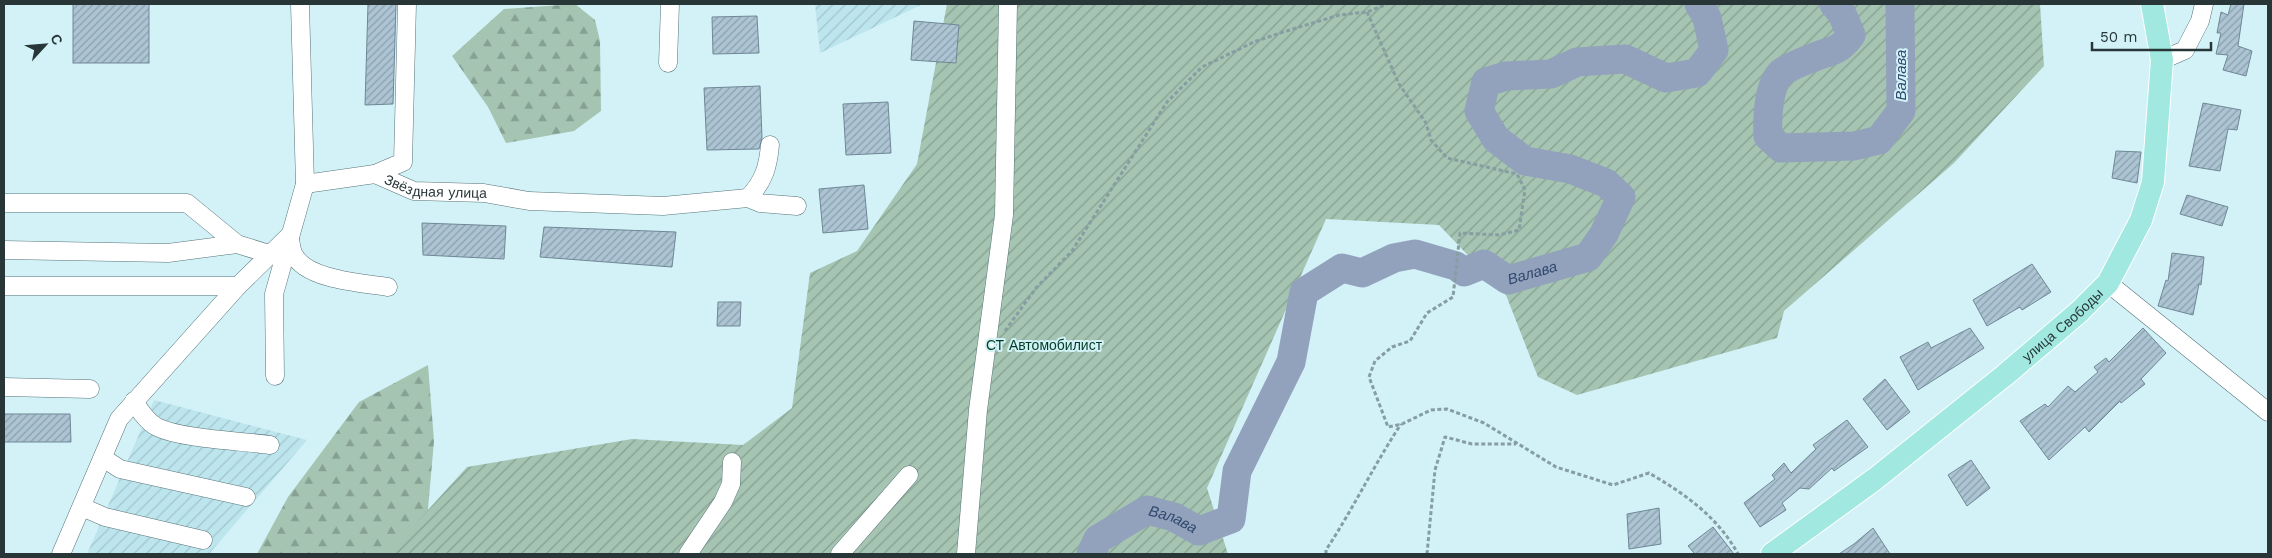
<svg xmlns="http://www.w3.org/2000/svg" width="2272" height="558" font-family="'Work Sans',sans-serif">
<defs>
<pattern id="industrial-furrows" width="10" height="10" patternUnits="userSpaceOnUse" patternTransform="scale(1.25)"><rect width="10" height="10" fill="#bde5ed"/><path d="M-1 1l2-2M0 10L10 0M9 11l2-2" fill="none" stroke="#a2c5cc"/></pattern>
<pattern id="forest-firs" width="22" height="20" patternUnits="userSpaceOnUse" patternTransform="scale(1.25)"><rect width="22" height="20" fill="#a5c4b2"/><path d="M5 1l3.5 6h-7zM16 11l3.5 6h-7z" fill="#86a092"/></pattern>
<pattern id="garden-furrows" width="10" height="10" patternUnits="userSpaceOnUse" patternTransform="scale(1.25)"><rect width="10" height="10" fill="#a5c4b2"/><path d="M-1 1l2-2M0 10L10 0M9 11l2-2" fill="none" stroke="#86a092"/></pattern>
<pattern id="building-hatch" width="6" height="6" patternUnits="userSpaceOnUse" patternTransform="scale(1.25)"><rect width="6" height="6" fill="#acc4d3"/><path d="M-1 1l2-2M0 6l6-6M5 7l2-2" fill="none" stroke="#8ca0ac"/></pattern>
</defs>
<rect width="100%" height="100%" fill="#d2f2f8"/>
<!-- industrial -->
<g fill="url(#industrial-furrows)">
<path d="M815,4H923L820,53Z"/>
<path d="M154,400L307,440L209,554H87Z"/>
</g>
<!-- forest -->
<g fill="url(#forest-firs)">
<path d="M575,4L595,20L600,41L601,111L574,131L506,143L488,107L452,56L504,9Z"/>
<path d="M428,365L434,441L424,554H257L288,497L359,402Z"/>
</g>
<!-- garden -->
<path fill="url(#garden-furrows)" d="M947,4H2040L2044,66L1954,163L1784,311L1777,338L1577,395L1538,377L1506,295L1439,225L1326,219L1207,488L1228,554H388L467,467L632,439L743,445L792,408L810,273L857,251L917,164Z"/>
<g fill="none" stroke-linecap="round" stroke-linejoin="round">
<!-- river -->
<g stroke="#92a2bc" stroke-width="29">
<path d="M1834,4L1842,14L1851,35C1837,54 1832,49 1812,58C1804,61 1788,67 1781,73C1768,86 1767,119 1768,136L1781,148L1854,146L1879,140L1901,111L1900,4"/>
<path id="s1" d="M1091,554L1098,539L1147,510L1174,517L1199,531L1231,519L1237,471L1291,362L1304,292L1342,268L1362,273L1394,258L1415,254L1456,266L1464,272L1484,264L1508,280L1588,257L1604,234L1621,197L1606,183L1570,169L1525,161L1496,139L1479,111L1486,82L1506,76L1551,74L1577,62L1625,59L1666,78L1697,73L1714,50L1707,18L1699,4"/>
</g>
</g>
<!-- building -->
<g fill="url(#building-hatch)" stroke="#708795">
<rect x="73" y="4" width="76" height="59"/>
<path d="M368,4H396L393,104L365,105Z"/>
<path d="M2231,4H2244L2238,46L2252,51L2246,76L2223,70L2228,55L2216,54L2221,33H2217L2221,12L2228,15Z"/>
<path d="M757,16L759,53L713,54L712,17Z"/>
<path d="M914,21L959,25L956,63L911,60Z"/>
<path d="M760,86L762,138L759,149L707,150L704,88Z"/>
<path d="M888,102L891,153L846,155L843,104Z"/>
<path d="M2203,103L2241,110L2237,130L2228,129L2220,171L2189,166Z"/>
<path d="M2116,151L2141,152L2137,183L2112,178Z"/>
<path d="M864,185L868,229L823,233L819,189Z"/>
<path d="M2187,195L2228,207L2222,226L2180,214Z"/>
<path d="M422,223L506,226L504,259L423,255Z"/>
<path d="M544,227L676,232L672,267L540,257Z"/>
<path d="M2172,253L2204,257L2201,285L2199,284L2193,315L2158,306L2166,280L2168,281Z"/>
<path d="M2032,264L2051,292L2022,310L2020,307L1987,326L1973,300Z"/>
<path d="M718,302H741L740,326H717Z"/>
<path d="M1970,328L1984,348L1918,390L1900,357L1928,342L1931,348Z"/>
<path d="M2143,328L2166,353L2141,379L2145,384L2121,403L2120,401L2089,432L2085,427L2049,460L2020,421L2045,404L2048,407L2068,386L2075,392L2098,372L2094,367L2106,358L2109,362Z"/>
<path d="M1885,379L1910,412L1887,430L1863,399Z"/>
<path d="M4,414H70L71,442H4Z"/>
<path d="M1847,420L1868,447L1834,471L1832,468L1809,489L1800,488L1782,503L1786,510L1760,527L1744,503L1775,479L1772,475L1784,463L1791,473L1816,449L1813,445Z"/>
<path d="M1971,460L1990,488L1967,506L1948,475Z"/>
<path d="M1659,508L1661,544L1629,549L1627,514Z"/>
<path d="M1713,527L1734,554H1695L1688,546Z"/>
<path d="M1873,528L1890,554H1839L1854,544Z"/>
</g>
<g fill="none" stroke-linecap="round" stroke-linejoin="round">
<defs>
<g id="minor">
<path d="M2162,60L2185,50L2200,21L2204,4"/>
<path d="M668,63L670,4"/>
<path d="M375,174L403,162L407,4"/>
<path id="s2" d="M305,184L375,174L414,191L484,193L529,201L663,206L748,198"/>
<path d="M748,198C764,181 768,167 770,145"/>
<path d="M748,198L760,203L797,206"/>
<path d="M4,203H187L237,244"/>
<path d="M289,236C291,242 291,250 294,255C307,280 363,283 388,287"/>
<path d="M4,250L168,253L237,244L269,254"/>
<path d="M2108,283L2268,412"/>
<path d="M4,286H238"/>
<path d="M275,376L274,294L305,184L300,4"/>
<path d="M4,387L90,389"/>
<path d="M134,401C140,411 147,422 157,427C181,439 242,441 270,445"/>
<path d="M103,458L120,469L246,497"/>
<path d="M82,507L105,517L203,540"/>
<path d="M61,554L119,419L238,286L289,236"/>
<path d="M688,554L723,502L731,484L732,462"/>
<path d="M840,554L909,475"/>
<path d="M966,554L978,410L1004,215L1008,4"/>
</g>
<g id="major">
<path id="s3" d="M1772,554L1875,479L2005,375L2079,312L2108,283L2141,220L2153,182L2162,60L2152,4"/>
</g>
</defs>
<!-- minor casing -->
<use href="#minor" stroke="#577479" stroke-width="19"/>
<!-- major casing -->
<use href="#major" stroke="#fff" stroke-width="24"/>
<!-- path -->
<g stroke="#869da1" stroke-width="3" stroke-dasharray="4 2.5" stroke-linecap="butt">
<path d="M1367,12L1399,84L1426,123L1431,140L1447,158L1517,174L1525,190L1519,230L1499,235L1460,233L1453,297L1427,313L1410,341L1392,347L1375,361L1369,377L1388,427L1402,424L1431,410L1447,409L1484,423L1556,467L1613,485L1649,473C1685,494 1718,517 1738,554"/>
<path d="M1005,331L1036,288L1072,251L1167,102L1202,67L1254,42L1280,33L1339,15L1367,12L1387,4"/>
<path d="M1326,554V550C1353,509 1374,465 1401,424"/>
<path d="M1427,554L1435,470L1445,437L1472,444H1516"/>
</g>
<!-- minor -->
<use href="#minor" stroke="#fff" stroke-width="18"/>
<!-- major -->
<use href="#major" stroke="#a0e8e0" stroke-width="22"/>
</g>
<g text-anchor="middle" stroke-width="4" stroke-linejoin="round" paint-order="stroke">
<!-- street labels -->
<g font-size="14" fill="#293638" stroke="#d2f2f8">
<text dy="5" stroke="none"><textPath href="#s2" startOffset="134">Звёздная улица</textPath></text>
<text dy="5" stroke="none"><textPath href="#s3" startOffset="370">улица Свободы</textPath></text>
</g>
<!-- park labels -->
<g font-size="14" fill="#003c24" stroke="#d2f2f8">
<text x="1044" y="350">СТ Автомобилист</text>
</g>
<!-- water labels -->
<g font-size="15" font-style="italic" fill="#31486f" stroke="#d2f2f8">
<text transform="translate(1901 75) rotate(-90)" y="5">Валава</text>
<text dy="5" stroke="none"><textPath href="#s1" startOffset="656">Валава</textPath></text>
<text dy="5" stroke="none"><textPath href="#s1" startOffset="101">Валава</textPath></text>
</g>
</g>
<!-- border -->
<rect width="2272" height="558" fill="none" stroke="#293638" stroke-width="10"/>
<!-- north arrow -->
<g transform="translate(45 45) rotate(64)" stroke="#d2f2f8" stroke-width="4" paint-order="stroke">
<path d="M0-4L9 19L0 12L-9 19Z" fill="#293638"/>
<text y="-8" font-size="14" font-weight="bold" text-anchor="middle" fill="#293638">С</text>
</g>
<!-- scale -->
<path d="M2092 42v8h119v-8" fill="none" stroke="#293638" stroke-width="2.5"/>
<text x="2100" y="42" font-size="15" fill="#293638" stroke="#d2f2f8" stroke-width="4" paint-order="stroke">50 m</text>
</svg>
